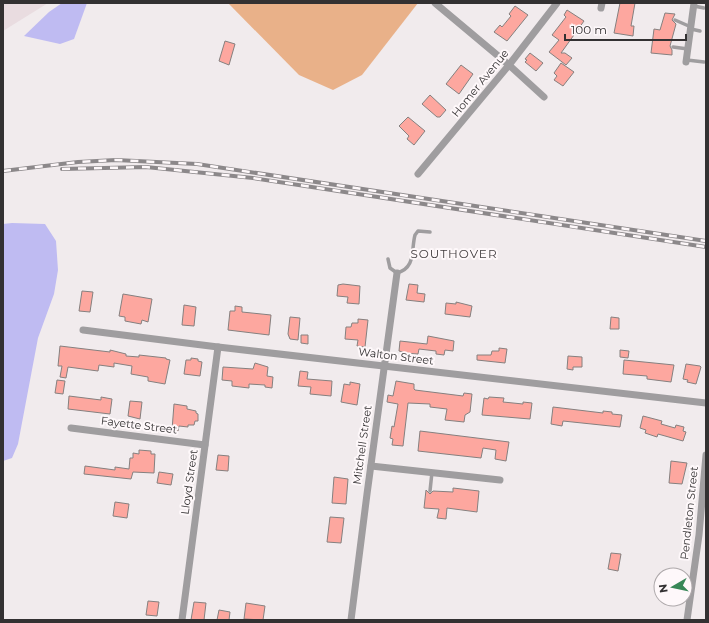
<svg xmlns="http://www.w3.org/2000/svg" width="709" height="623" font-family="Montserrat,sans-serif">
<rect width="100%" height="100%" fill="#f1ebed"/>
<!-- built -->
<path fill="#e9dce0" d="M3,3H48L3,31Z"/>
<!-- green -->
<path fill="#e9b189" d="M228,3H418L362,75L333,90L299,75Z"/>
<!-- water -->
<g fill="#bfbbf2">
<path d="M62,3H87L74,39L60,44L24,36L49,12Z"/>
<path d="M12,223L45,224L56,241L58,270L54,294L38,338L18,444L12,458L3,461V224Z"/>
</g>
<!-- building -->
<g fill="#fda79f" stroke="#85807f">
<path d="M620,3H635L631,26H634L633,36L614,33Z"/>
<path d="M515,6L528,15L507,41L494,32L500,25L502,27L511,16L509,14Z"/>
<path d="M567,10L584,21L561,53H565L572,58L566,65L549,52L559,40L552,35L566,17L564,15Z"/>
<path d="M665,13L675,14L672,20L676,24L670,46L672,50V55L651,53L654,29L660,30Z"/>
<path d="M225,41L235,44L229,65L219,61Z"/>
<path d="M530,53L543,63L536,71L525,62L527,60L525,59Z"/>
<path d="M561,63L574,72L563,86L554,80L557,76L554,73Z"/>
<path d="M461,65L473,74L459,94L446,84Z"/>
<path d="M430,95L446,110L440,117H437L422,104Z"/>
<path d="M408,117L425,131L414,145L407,139L409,136L399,126Z"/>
<path d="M343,284L360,286L359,304L347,303L348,297L337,296L338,285Z"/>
<path d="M409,284L418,285L417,293L425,294L424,302L406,300Z"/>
<path d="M82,291L93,292L90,312L79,311Z"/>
<path d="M123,294L152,299L148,322L142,320L141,324L125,321V317L119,316Z"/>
<path d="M456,302L472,306L470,317L445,314L446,303L456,304Z"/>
<path d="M184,305L196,307L194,326L182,325Z"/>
<path d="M235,306L242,307V312L271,315L269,335L228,330L230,311H235Z"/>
<path d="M290,317L300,318L298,340L290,339L288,334Z"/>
<path d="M611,317L619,318V329H610Z"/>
<path d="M358,319L368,320L365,347L357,346L358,340L345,339L346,327H351L352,323H358Z"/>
<path d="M301,335H308V344L301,343Z"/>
<path d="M428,336L454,341L453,351L445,350L444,355L436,354V351L419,349L418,354L403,353V352L399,351L400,341L427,344Z"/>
<path d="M60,346L110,352V350L126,354V356L139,357V355L166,358V359L170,360L165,384L148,381V377L131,374L132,366L114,363V367L99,365L98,371L68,367L66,378L60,377L62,366H58Z"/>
<path d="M499,348L507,349L505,363L477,360V355H491L492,351H499Z"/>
<path d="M620,350L629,351L628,358L620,357Z"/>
<path d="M568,356L582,357V367H573V370L567,369Z"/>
<path d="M191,358L198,359V361L202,362L200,376L184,374L186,360H191Z"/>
<path d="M624,360L674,365L671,382L647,379V376L623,374Z"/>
<path d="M255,363L268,367L267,376L273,377L272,388L265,387V385L249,384V388L232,386V381L222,380L223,367L253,369Z"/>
<path d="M686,364L700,366L701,367L696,384L687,382L688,380L683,379Z"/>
<path d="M300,371L308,372L307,379L332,381L331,396L310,394L311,387L298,386Z"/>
<path d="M57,380L65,381L63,394L55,393Z"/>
<path d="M396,381L414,384V389L415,390L463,396L464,393L472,394L470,412L465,415L464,422L445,420L447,409L430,407V404L408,403L403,446L392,445L393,439L390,438L392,426L394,427L398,404L387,402L388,395L393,396Z"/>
<path d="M350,382L360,384L357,405L341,402L344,384L350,385Z"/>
<path d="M69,396L101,400V397L112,399L110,414L68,409Z"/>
<path d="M489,397L504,398L503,402L523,404V402L532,403L530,419L482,415L484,398L488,399Z"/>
<path d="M130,401L142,402L140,419L128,416Z"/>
<path d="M174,404L187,406V409L196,411V413L198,414V421H195L194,425H188V427L179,426L178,431L172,430Z"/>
<path d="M553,407L603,413V411L612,412V414L622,415L620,427L563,421L562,426L551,424Z"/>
<path d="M643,416L662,421L661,424L675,428L676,425L684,427L683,431L686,432L683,441L658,434L657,437L645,433L646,430L640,428Z"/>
<path d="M420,431L509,442L506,461L495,459L496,450L483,448L481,458L418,451Z"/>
<path d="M139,450L151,451V454H155L154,473L133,472L131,479L84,474L85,466L115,470V467L129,469L130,458H133V453L139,454Z"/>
<path d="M218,455L229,456L228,471L216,470Z"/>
<path d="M671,461L687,463L682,484L669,483Z"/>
<path d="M159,472L173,474L171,485L157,483Z"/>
<path d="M334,477L348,479L346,504L332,503Z"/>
<path d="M453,488L479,491L477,512L447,508L446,519L437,518L439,509L424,508L426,490L430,494L433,491L453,492Z"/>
<path d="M115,502L129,504L127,518L113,516Z"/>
<path d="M330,517L344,518L341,543L327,542Z"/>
<path d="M611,553L621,554L618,571L608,569Z"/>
<path d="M148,601L159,602L157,616L146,615Z"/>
<path d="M194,602L206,603L204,620H191Z"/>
<path d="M246,603L265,606L263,620L244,619Z"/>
<path d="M219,610L230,612L229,620H217Z"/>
</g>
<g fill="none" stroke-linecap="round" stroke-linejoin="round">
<!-- service -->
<g stroke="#9f9d9f" stroke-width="3.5">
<path d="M694,6L704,8"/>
<path d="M675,20L691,27"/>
<path d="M691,29L700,31"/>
<path d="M673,47L688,49"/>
<path d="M687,60L704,62"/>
<path d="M388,259L390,268L397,273C416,268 411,250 415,235L418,231L430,232"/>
<path d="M430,491L432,472"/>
</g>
<!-- minor -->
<g stroke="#9f9d9f" stroke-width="7">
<path d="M435,3L509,65L544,97"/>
<path d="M601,8L602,3"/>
<path d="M686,62L694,3"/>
<path d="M418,174L509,65L557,3"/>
<path d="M83,330L218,347L706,403"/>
<path d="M71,428L205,445"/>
<path d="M371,466L500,480"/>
<path d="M182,620L218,347"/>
<path d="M351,620L367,494L397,273"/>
<path d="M687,620L699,535L706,455"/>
</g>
<defs>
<g id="rail">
<path d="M62,169L146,167L253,178L706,247"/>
<path d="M3,171L78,162L116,160L197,164L706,241"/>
</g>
</defs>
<!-- rail casing -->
<use href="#rail" stroke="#8c888a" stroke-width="4"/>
<!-- rail -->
<use href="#rail" stroke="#fef8fa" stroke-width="2.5" stroke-dasharray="8" stroke-linecap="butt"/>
</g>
<g text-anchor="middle" stroke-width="4" stroke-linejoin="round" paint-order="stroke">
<!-- street labels -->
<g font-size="11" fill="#333132" stroke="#fef8fa">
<text transform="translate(480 83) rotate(-51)" y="4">Homer Avenue</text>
<text transform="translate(396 356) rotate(7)" y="4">Walton Street</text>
<text transform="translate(139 425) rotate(7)" y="4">Fayette Street</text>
<text transform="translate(362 445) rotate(-82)" y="4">Mitchell Street</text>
<text transform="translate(189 482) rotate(-82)" y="4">Lloyd Street</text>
<text transform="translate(689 513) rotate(-84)" y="4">Pendleton Street</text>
</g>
<!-- neighbourhood labels -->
<g font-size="12" letter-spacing="1" fill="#423d3f" stroke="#fef8fa">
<text x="454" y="258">SOUTHOVER</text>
</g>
</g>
<!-- border -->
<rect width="709" height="623" fill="none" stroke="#333132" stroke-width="8"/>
<!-- north arrow -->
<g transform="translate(673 587) rotate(261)"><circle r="19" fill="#fef8fa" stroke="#ada8aa"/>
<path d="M0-3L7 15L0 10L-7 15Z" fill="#388757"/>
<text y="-6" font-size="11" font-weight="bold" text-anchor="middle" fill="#333132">N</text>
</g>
<!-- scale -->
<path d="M565 34v6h121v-6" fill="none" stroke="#333132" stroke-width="2"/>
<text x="571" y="34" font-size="12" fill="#333132" stroke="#fef8fa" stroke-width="3" paint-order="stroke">100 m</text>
</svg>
